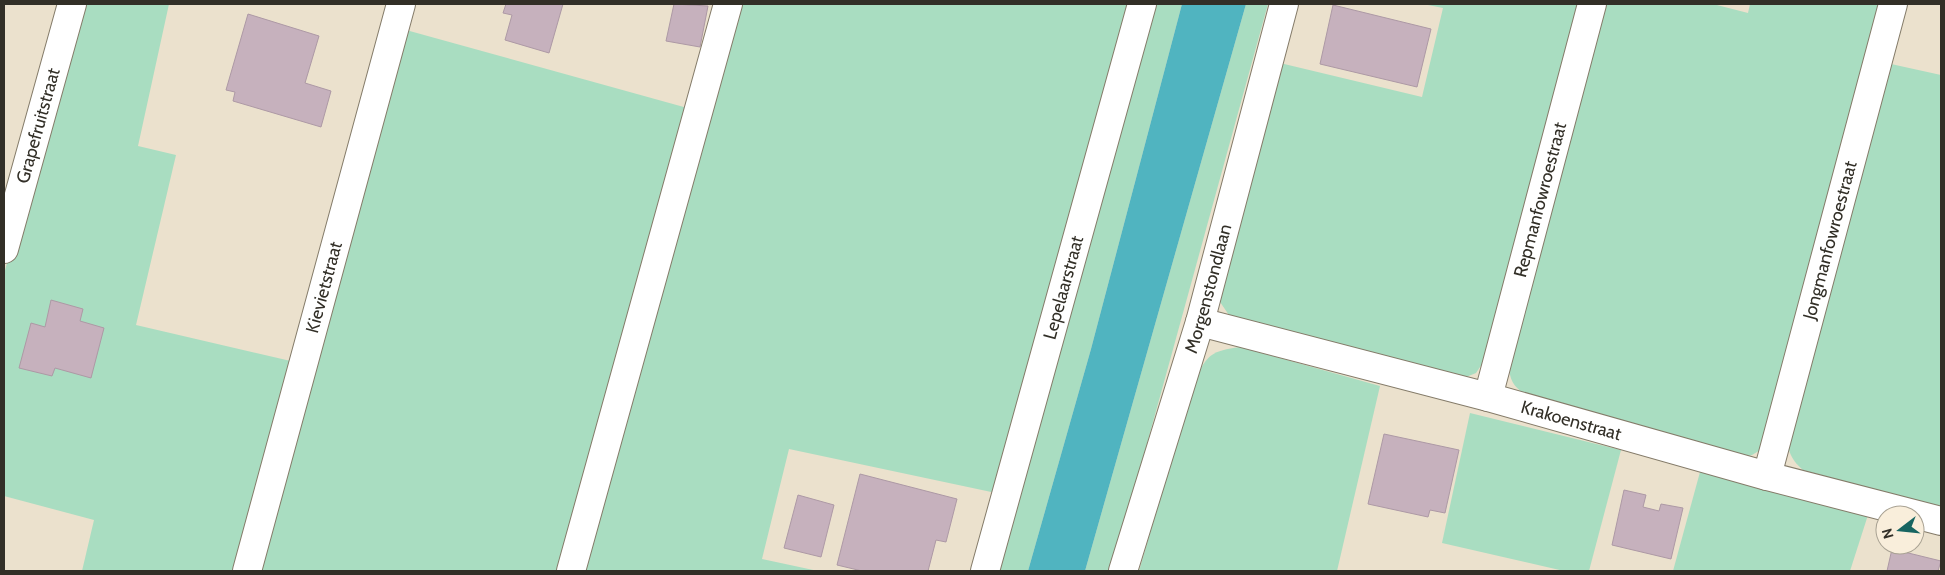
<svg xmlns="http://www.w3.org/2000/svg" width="1945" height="575" font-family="Cabin,sans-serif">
<rect width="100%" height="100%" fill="#ebe1cd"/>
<!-- green -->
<g fill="#a9ddc1">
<path d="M79,4H169L138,146L176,155L136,325L295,362L236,571H82L94,520L4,496V274Z"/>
<path d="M738,4H1134L996,493L789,449L762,559L818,571H583Z"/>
<path d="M1152,4H1182L1091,349L1028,571H996Z"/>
<path d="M1246,4H1268L1112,571H1085Z"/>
<path d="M1423,4H1580L1484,361L1476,373L1461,379L1233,321L1218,299L1280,63L1422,97L1443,8Z"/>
<path d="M1606,4H1713L1748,13L1750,4H1879L1762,449L1752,455L1740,458L1530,397C1510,387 1507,375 1510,352Z"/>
<path d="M406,30L691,109L561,571H258Z"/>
<path d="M1891,64L1941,75V508L1803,470C1789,458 1787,448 1787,430Z"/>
<path d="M1240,347L1380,386L1337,571H1139L1195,380C1207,354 1212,351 1240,347Z"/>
<path d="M1470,413L1621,450L1589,571H1564L1442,543Z"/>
<path d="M1700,472L1868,515L1850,571H1673Z"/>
</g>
<!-- water -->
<path fill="#50b4c0" d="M1182,4H1246L1085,571H1028L1091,349Z"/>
<!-- building -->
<g fill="#c6b1bd" stroke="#ad99a5">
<path d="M506,4H563L549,53L505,40L512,15L503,13Z"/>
<path d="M674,4L708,6L700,47L666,41Z"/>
<path d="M1333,5L1431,29L1417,87L1320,64Z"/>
<path d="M248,14L319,36L305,83L331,91L321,127L233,101L235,92L226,90Z"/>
<path d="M51,300L83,309L80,321L104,328L91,378L55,368L52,376L19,368L31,323L45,327Z"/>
<path d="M1384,434L1459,450L1445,513L1430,510L1428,517L1368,504Z"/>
<path d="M860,474L957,499L946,542L936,540L928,571H862L837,565Z"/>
<path d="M1624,490L1646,495L1643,507L1659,511L1661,504L1683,508L1671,559L1612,545Z"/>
<path d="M798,495L834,505L821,557L784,548Z"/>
<path d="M1892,549L1941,561L1938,571H1887Z"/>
</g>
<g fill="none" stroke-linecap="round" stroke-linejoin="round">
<defs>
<g id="street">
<path id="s1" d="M4,249L72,4"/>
<path id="s2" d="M1200,322L1488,397L1767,476L1941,521"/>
<path id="s3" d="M1488,397L1592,4"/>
<path id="s4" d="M1767,476L1893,4"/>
<path id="s5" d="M247,571L401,4"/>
<path d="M571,571L728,4"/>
<path id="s6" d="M985,571L1142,4"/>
<path id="s7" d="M1123,571L1200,322L1284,4"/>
</g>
</defs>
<!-- street casing -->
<use href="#street" stroke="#847b69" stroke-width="30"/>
<!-- street -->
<use href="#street" stroke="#fff" stroke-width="28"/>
</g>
<g text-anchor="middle" stroke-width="4" stroke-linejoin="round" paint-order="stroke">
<!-- street labels -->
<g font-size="18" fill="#322f27" stroke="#f9eedb">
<text dy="6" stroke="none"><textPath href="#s1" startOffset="128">Grapefruitstraat</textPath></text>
<text dy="6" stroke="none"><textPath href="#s3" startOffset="204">Repmanfowroestraat</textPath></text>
<text dy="6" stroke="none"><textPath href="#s4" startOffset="244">Jongmanfowroestraat</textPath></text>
<text dy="6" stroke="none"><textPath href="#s5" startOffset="294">Kievietstraat</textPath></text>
<text dy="6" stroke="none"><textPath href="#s6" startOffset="294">Lepelaarstraat</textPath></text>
<text dy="6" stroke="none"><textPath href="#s7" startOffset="295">Morgenstondlaan</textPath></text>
<text dy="6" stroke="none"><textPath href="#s2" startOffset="384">Krakoenstraat</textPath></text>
</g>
</g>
<!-- border -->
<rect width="1945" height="575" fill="none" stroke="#322f27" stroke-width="10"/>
<!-- north arrow -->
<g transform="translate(1900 530) rotate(254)"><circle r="24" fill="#f9eedb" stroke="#a9a293"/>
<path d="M0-4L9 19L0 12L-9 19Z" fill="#176561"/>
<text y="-8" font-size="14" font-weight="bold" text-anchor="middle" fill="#322f27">N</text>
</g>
</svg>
